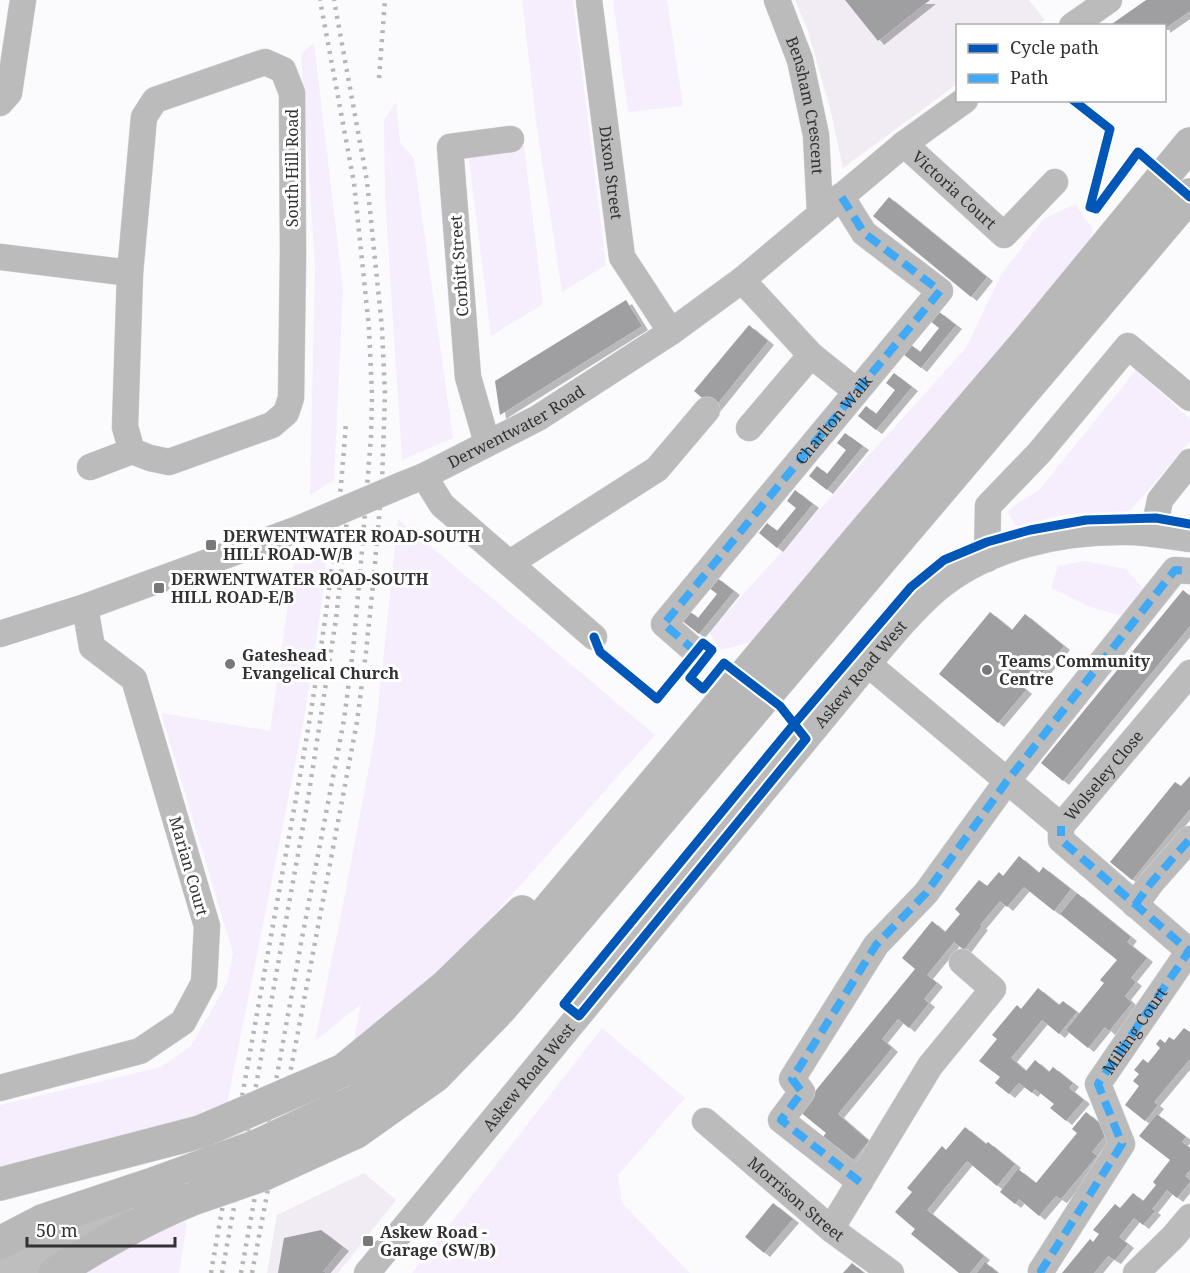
<svg xmlns="http://www.w3.org/2000/svg" width="1190" height="1273" font-family="'Noto Serif',serif">
<defs>
<filter id="shadow"><feDropShadow dx="6" dy="4" stdDeviation="0" flood-color="#0004"/></filter>
</defs>
<rect width="100%" height="100%" fill="#fbfafc"/>
<!-- built -->
<g fill="#f1ecf3">
<path d="M795,0H1029L1045,20L1037,25L958,26L957,84L843,168L831,112L808,31Z"/>
<path d="M364,1173L396,1200L338,1273H267L277,1215Z"/>
</g>
<!-- green -->
<g fill="#f7eefd">
<path d="M522,0H573L606,265L562,292L537,129Z"/>
<path d="M613,0H667L683,106L628,112Z"/>
<path d="M314,43L343,288L334,480L310,495L315,265L301,54Z"/>
<path d="M396,102L400,142L414,159L453,438L402,460L385,196L384,120Z"/>
<path d="M524,145L543,304L491,336L468,151Z"/>
<path d="M1075,204L1093,229L1085,255L752,642L720,650L709,632L966,348L1000,277L1043,219Z"/>
<path d="M1136,370L1190,419V441L1130,511L1068,514L1016,526L1007,512L1018,503L1039,490Z"/>
<path d="M398,519L655,735L430,986L353,1044L361,1004L315,1041L343,905L375,735Z"/>
<path d="M326,559L322,602L304,720L226,1109L0,1167V1105L161,1067L191,1046L227,983L233,953L161,713L270,731L294,562Z"/>
<path d="M1085,561L1126,569L1149,595L1128,618L1088,606L1051,588L1058,566Z"/>
<path d="M602,1028L685,1098L618,1175L622,1203L690,1273H412Z"/>
<path d="M187,1221L179,1273H69L130,1239L168,1228Z"/>
</g>
<!-- building -->
<g fill="#9f9ea0" filter="url(#shadow)">
<path d="M845,0H930L878,41Z"/>
<path d="M1146,0H1190V11L1164,29V26H1109Z"/>
<path d="M889,197L987,277L971,297L873,216Z"/>
<path d="M626,300L642,326L500,415L495,381Z"/>
<path d="M938,311L956,325L921,368L903,354L910,344L920,352L939,328L930,321Z"/>
<path d="M749,325L768,341L714,408L694,391Z"/>
<path d="M894,373L912,387L876,430L858,416L866,406L876,414L895,390L886,383Z"/>
<path d="M845,433L863,446L827,490L809,476L817,466L827,474L846,450L837,443Z"/>
<path d="M795,490L813,504L777,548L759,533L767,523L777,531L796,508L787,501Z"/>
<path d="M716,577L734,591L699,634L681,620L688,610L698,618L717,594L708,587Z"/>
<path d="M1183,590L1190,596V626L1063,781L1041,763Z"/>
<path d="M990,612L1012,630L1025,614L1064,646L1042,673L1034,666L1019,684L1026,690L998,723L939,674Z"/>
<path d="M1190,776V809L1132,880L1110,862L1175,782L1181,786Z"/>
<path d="M1019,856L1039,873L1043,867L1071,889L1054,911L1024,887L1007,907L1000,901L980,925L982,926L964,950L954,942L927,975L937,983L924,999L929,1003L909,1028L898,1019L882,1039L892,1048L838,1114L869,1141L851,1163L821,1139L826,1133L799,1111L915,969L902,958L932,921L945,932L960,914L955,909L979,880L987,886L999,872L1003,876Z"/>
<path d="M1077,893L1131,937L1127,942L1147,958L1131,978L1136,982L1125,996L1132,1003L1109,1031L1105,1027L1088,1048L1066,1030L1104,983L1100,980L1117,960L1060,914Z"/>
<path d="M1038,988L1059,1005L1063,1001L1077,1012L1059,1034L1042,1020L1011,1058L1026,1071L1035,1060L1049,1072L1053,1067L1073,1083L1069,1088L1084,1100L1066,1121L1050,1108L1054,1104L1035,1089L1032,1093L1019,1083L1009,1094L995,1083L1000,1077L979,1061L997,1039L992,1035L1017,1005L1021,1009Z"/>
<path d="M1184,1028L1190,1032V1061L1189,1060L1154,1102L1158,1105L1145,1121L1125,1105L1139,1086L1133,1081L1139,1074L1134,1070L1143,1059L1148,1063L1160,1048L1156,1044L1160,1039L1165,1043L1169,1037L1174,1040Z"/>
<path d="M1086,1112L1109,1131L1092,1152L1097,1156L1061,1199L1056,1196L1039,1216L1019,1199L1015,1204L1000,1192L1018,1169L1036,1183L1077,1133L1072,1129Z"/>
<path d="M1157,1114L1186,1137L1182,1142L1190,1148V1170L1185,1176L1190,1180V1182L1177,1198L1167,1190L1152,1209L1155,1211L1143,1225L1134,1218L1119,1237L1128,1244L1115,1260L1108,1256L1094,1273H1062L1090,1239L1093,1242L1099,1234L1093,1230L1115,1204L1120,1208L1133,1193L1143,1201L1156,1185L1153,1182L1170,1160L1139,1136Z"/>
<path d="M965,1127L986,1144L988,1142L1015,1164L997,1186L967,1161L927,1210L984,1256L970,1273H959L911,1234L915,1229L895,1212L912,1192L907,1188L942,1146L946,1150Z"/>
<path d="M773,1203L793,1219L764,1253L745,1237Z"/>
<path d="M321,1230L343,1247L323,1271L326,1273H278L284,1238Z"/>
<path d="M985,1262L998,1273H977Z"/>
<path d="M852,1263L864,1273H843Z"/>
</g>
<g fill="none" stroke-linecap="round" stroke-linejoin="round">
<defs>
<g id="minor">
<path id="s1" d="M589,0L622,257L671,332"/>
<path id="s2" d="M777,0L800,60L816,135L820,213"/>
<path d="M1072,26L1109,0"/>
<path d="M265,62L283,70L292,93L293,254L291,398L286,413L272,425L169,462L150,458L132,451L125,427L130,273L144,117L155,100Z"/>
<path d="M0,103L9,93L23,0"/>
<path id="s3" d="M904,144L1004,235L1055,182"/>
<path d="M0,257L130,273"/>
<path d="M742,280L811,355L846,383"/>
<path d="M749,428L811,355"/>
<path d="M487,443L468,377L450,147L511,139"/>
<path d="M90,467L132,451"/>
<path d="M424,476L442,505L594,637"/>
<path id="s4" d="M404,484L424,476L538,418L671,332L742,280L904,144L965,100"/>
<path d="M1153,534L1160,500L1190,462"/>
<path d="M987,559L988,506L1039,453L1128,346L1190,398"/>
<path d="M510,563L657,469L707,410"/>
<path d="M0,634L85,607L298,529"/>
<path id="s5" d="M696,652L664,624L940,291L864,233L841,196"/>
<path id="s6" d="M868,664L1061,826L1190,673"/>
<path d="M1135,905L1151,883L1190,839"/>
<path d="M0,1088L140,1051L183,1022L204,983L207,926L134,679L92,647L85,607"/>
<path id="s7" d="M705,1121L831,1229L891,1273"/>
<path d="M860,1182L781,1120L802,1092L792,1079L876,945L926,893L1007,781L1175,570L1190,571"/>
<path d="M831,1229L930,1066L993,989L962,962"/>
<path id="s8" d="M367,1273L868,664C890,638 911,612 936,590C987,547 1061,531 1126,532C1147,532 1169,536 1190,539"/>
<path id="s9" d="M1042,1273L1041,1271L1122,1144L1098,1084L1189,951L1061,840V826"/>
<path d="M1136,1273L1173,1237L1190,1217"/>
</g>
<path id="major" d="M9,1273L66,1242L122,1224"/>
<g id="highway">
<path d="M344,1070L445,987L522,912"/>
<path d="M338,1108L415,1054L477,995L858,540L1027,342L1190,144"/>
<path d="M356,1132L435,1076L501,1008L1190,195"/>
<path d="M0,1184L200,1132"/>
<path d="M0,1243L42,1221L150,1185L197,1168"/>
<path d="M55,1273C98,1245 142,1220 190,1200"/>
</g>
</defs>
<!-- minor casing -->
<use href="#minor" stroke="#d7d6d8" stroke-width="27"/>
<!-- major casing -->
<use href="#major" stroke="#d7d6d8" stroke-width="34"/>
<!-- highway casing -->
<use href="#highway" stroke="#d7d6d8" stroke-width="34"/>
<!-- minor -->
<use href="#minor" stroke="#bbb" stroke-width="26"/>
<!-- major -->
<use href="#major" stroke="#bfbebf" stroke-width="33"/>
<!-- highway -->
<use href="#highway" stroke="#b9b8b9" stroke-width="33"/>
<!-- rail -->
<g stroke="#b6b6b6" stroke-width="4.5" stroke-dasharray="3 6" stroke-linecap="butt">
<path d="M379,78L385,0"/>
<path d="M211,1273C234,1140 258,1008 282,875C310,724 336,574 346,421"/>
<path d="M222,1273L308,799L336,619L348,511"/>
<path d="M241,1273L302,938L344,720L353,650L360,574L371,437L372,395L369,328L354,183L320,0"/>
<path d="M252,1273L357,722L366,652L374,575L382,482L385,395L382,328L367,181L334,0"/>
</g>
<defs>
<path id="minor-bridge" d="M298,529L404,484"/>
<g id="highway-bridge">
<path d="M200,1132L344,1070"/>
<path d="M197,1168L257,1146L338,1108"/>
<path d="M190,1200L262,1175L356,1132"/>
</g>
</defs>
<!-- minor-bridge casing -->
<use href="#minor-bridge" stroke="#d7d6d8" stroke-width="27" stroke-linecap="butt"/>
<!-- highway-bridge casing -->
<use href="#highway-bridge" stroke="#d7d6d8" stroke-width="34" stroke-linecap="butt"/>
<!-- minor-bridge -->
<use href="#minor-bridge" stroke="#bbb" stroke-width="26"/>
<!-- highway-bridge -->
<use href="#highway-bridge" stroke="#b9b8b9" stroke-width="33"/>
<!-- quiet -->
<g stroke="#3fa9f5" stroke-width="8" stroke-dasharray="15 8" stroke-linecap="butt">
<path d="M696,652L664,624L940,291L864,233L841,196"/>
<path d="M1135,905L1151,883L1190,839"/>
<path d="M860,1182L781,1120L802,1092L792,1079L876,945L926,893L1007,781L1175,570L1190,571"/>
<path d="M1042,1273L1041,1271L1122,1144L1098,1084L1189,951L1061,840V826"/>
</g>
<defs>
<g id="cycleway">
<path d="M1073,100L1110,129L1090,207L1096,209L1138,152L1190,197"/>
<path d="M594,637L600,652L657,699L703,643L712,650L690,678L703,689L724,663L780,706L806,739L579,1016L564,1004L794,724L911,587L944,560L987,542L1030,530L1086,520L1156,518L1190,524"/>
</g>
</defs>
<!-- cycleway casing -->
<use href="#cycleway" stroke="#fff" stroke-width="13"/>
<!-- cycleway -->
<use href="#cycleway" stroke="#0057b8" stroke-width="9"/>
</g>
<!-- markers -->
<g fill="#787779" stroke="#fff" stroke-width="2">
<rect x="205" y="539" width="12" height="12" rx="3"/>
<rect x="153" y="582" width="12" height="12" rx="3"/>
<circle cx="230" cy="664" r="6"/>
<circle cx="987" cy="670" r="6"/>
<rect x="362" y="1235" width="12" height="12" rx="3"/>
</g>
<g text-anchor="middle" stroke-width="6" stroke-linejoin="round" paint-order="stroke">
<!-- street labels -->
<g font-size="16" fill="#323133" stroke="#fff">
<text dy="6" stroke="none"><textPath href="#s2" startOffset="110">Bensham Crescent</textPath></text>
<text transform="translate(292 168) rotate(-90)" y="6">South Hill Road</text>
<text dy="6" stroke="none"><textPath href="#s1" startOffset="174">Dixon Street</textPath></text>
<text dy="6" stroke="none"><textPath href="#s3" startOffset="68">Victoria Court</textPath></text>
<text transform="translate(459 266) rotate(-94)" y="6">Corbitt Street</text>
<text dy="6" stroke="none"><textPath href="#s5" startOffset="308">Charlton Walk</textPath></text>
<text dy="6" stroke="none"><textPath href="#s4" startOffset="126">Derwentwater Road</textPath></text>
<text dy="6" stroke="none"><textPath href="#s8" startOffset="776">Askew Road West</textPath></text>
<text dy="6" stroke="none"><textPath href="#s6" startOffset="318">Wolseley Close</textPath></text>
<text transform="translate(189 866) rotate(74)" y="6">Marian Court</text>
<text dy="6" stroke="none"><textPath href="#s9" startOffset="282">Milling Court</textPath></text>
<text dy="6" stroke="none"><textPath href="#s8" startOffset="254">Askew Road West</textPath></text>
<text dy="6" stroke="none"><textPath href="#s7" startOffset="120">Morrison Street</textPath></text>
</g>
<!-- poi labels -->
<g font-size="16" font-weight="bold" fill="#323133" stroke="#fff" text-anchor="start">
<text x="223" y="542">DERWENTWATER ROAD-SOUTH<tspan x="223" dy="18">HILL ROAD-W/B</tspan></text>
<text x="171" y="585">DERWENTWATER ROAD-SOUTH<tspan x="171" dy="18">HILL ROAD-E/B</tspan></text>
<text x="242" y="661">Gateshead<tspan x="242" dy="18">Evangelical Church</tspan></text>
<text x="999" y="667">Teams Community<tspan x="999" dy="18">Centre</tspan></text>
<text x="380" y="1238">Askew Road -<tspan x="380" dy="18">Garage (SW/B)</tspan></text>
</g>
</g>
<!-- legend -->
<rect x="956" y="24" width="210" height="78" fill="#ffffff" stroke="#adadad" stroke-width="1.5"/>
<rect x="968" y="44" width="30" height="9" fill="#0057b8" stroke="#adadad" stroke-width="1.5"/>
<text x="1010" y="54" font-size="18" fill="#323133">Cycle path</text>
<rect x="968" y="74" width="30" height="9" fill="#3fa9f5" stroke="#adadad" stroke-width="1.5"/>
<text x="1010" y="84" font-size="18" fill="#323133">Path</text>
<!-- scale -->
<path d="M27 1237v9h148v-9" fill="none" stroke="#323133" stroke-width="3"/>
<text x="36" y="1237" font-size="18" fill="#323133" stroke="#ffffff" stroke-width="4.5" paint-order="stroke">50 m</text>
</svg>
